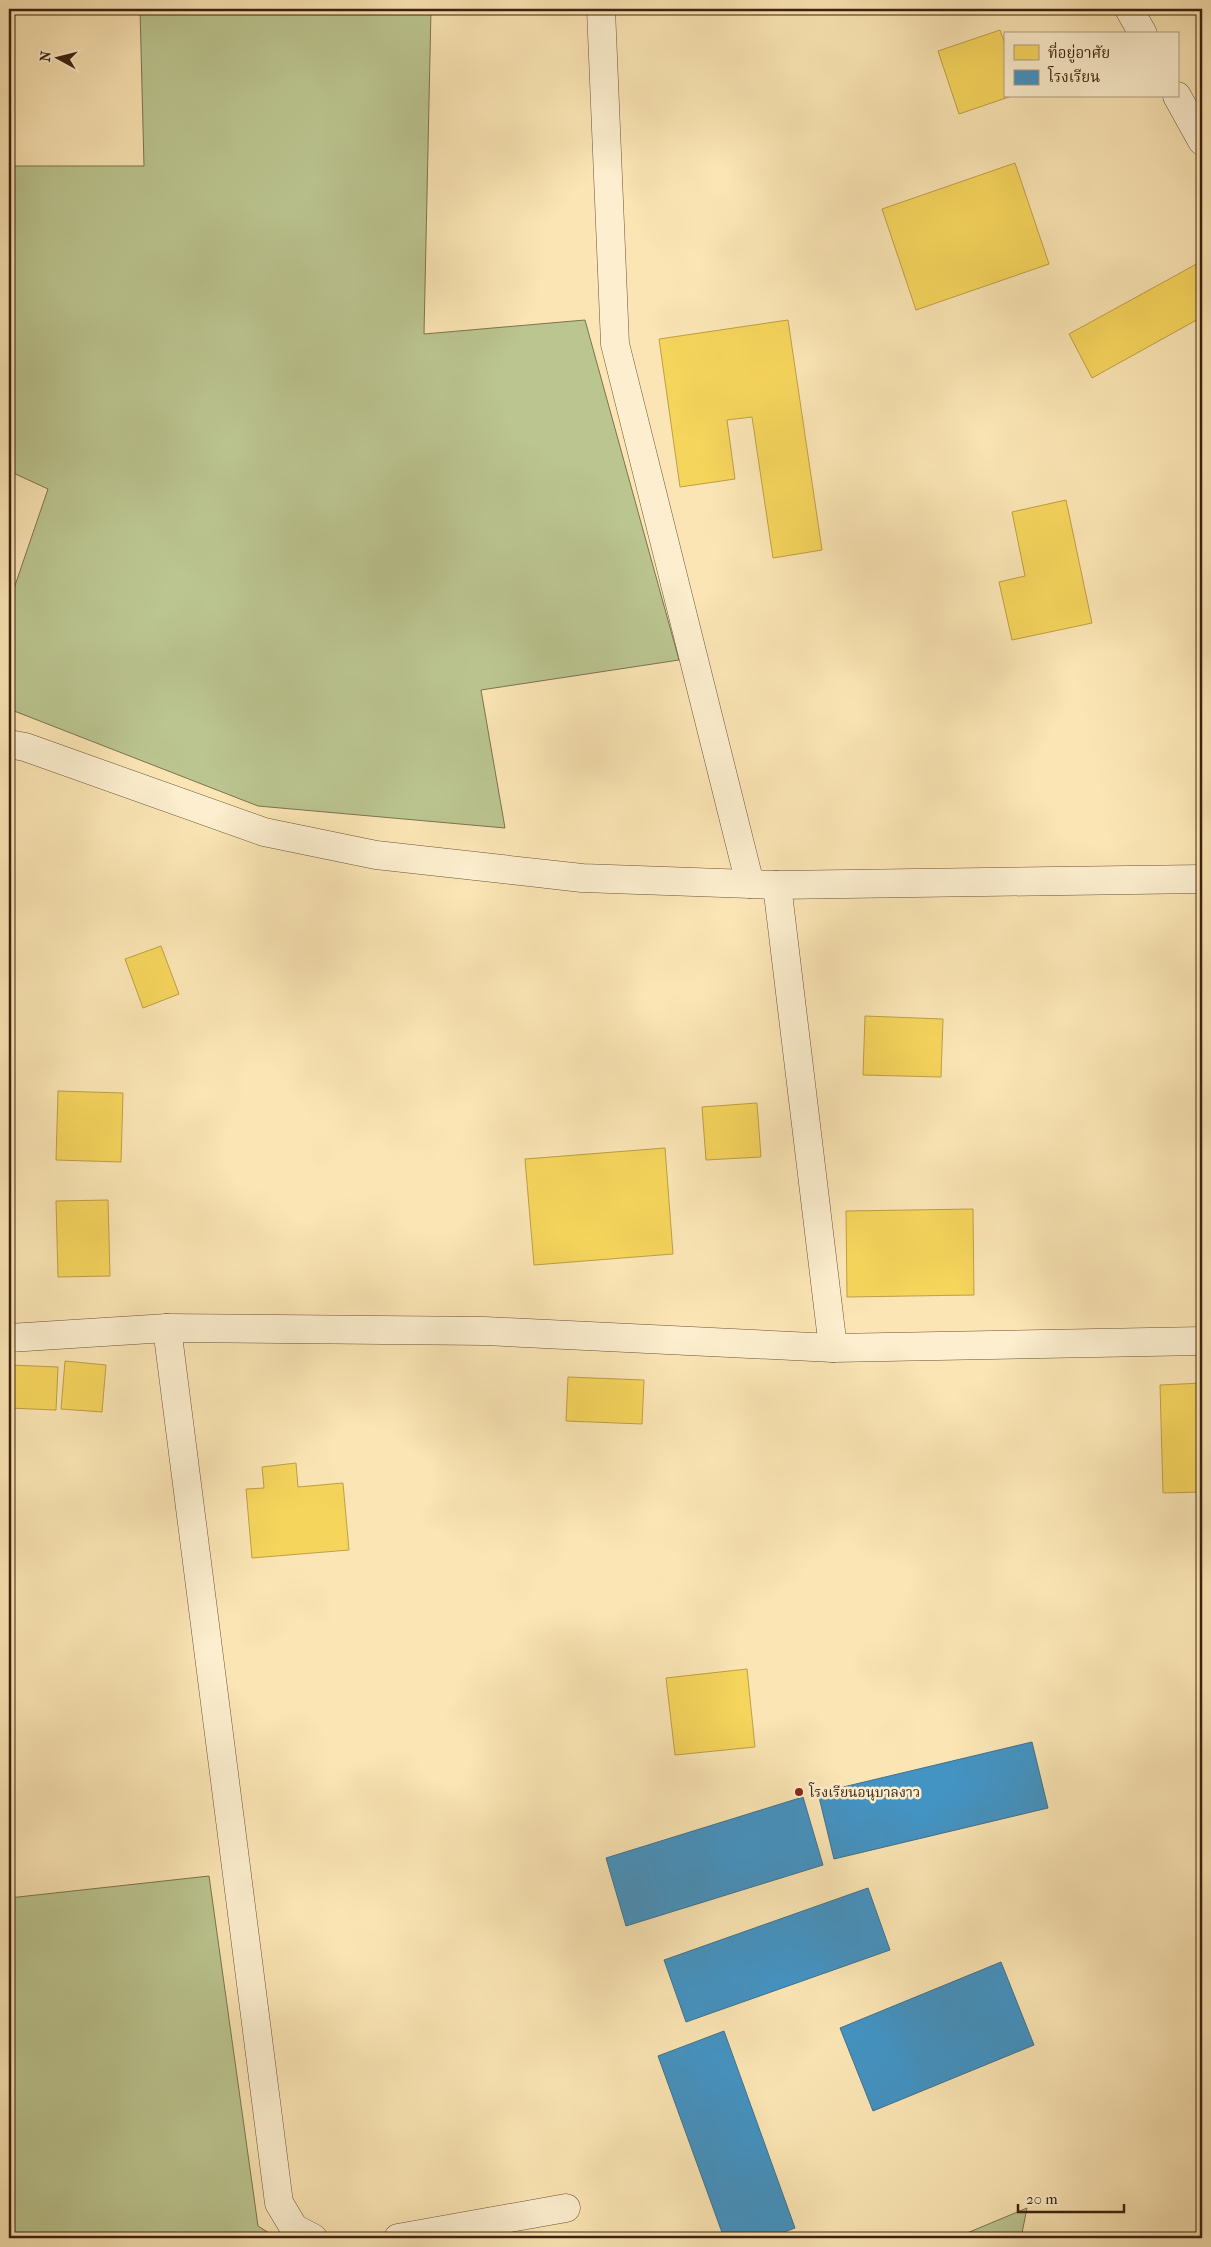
<svg xmlns="http://www.w3.org/2000/svg" width="1211" height="2247" font-family="'IM FELL French Canon','Noto Serif Thai',serif">
<rect width="100%" height="100%" fill="#fbe5b4"/>
<filter id="stains"><feTurbulence type="fractalNoise" baseFrequency=".004" numOctaves="4"/><feColorMatrix values="0 0 0 0 .2 0 0 0 0 .09 0 0 0 0 .02 0 0 0 .5 -.17"/></filter>
<radialGradient id="worn" r=".72"><stop offset=".6" stop-color="#630" stop-opacity="0"/><stop offset="1" stop-color="#630" stop-opacity=".3"/></radialGradient>
<!-- green -->
<g fill="#bbc590" stroke="#7c734f">
<path d="M140,9H431L424,334L585,320L679,660L481,690L505,828L258,806L9,709V603L48,489L9,471V166H144Z"/>
<path d="M209,1876L258,2226L277,2238H9V1898Z"/>
<path d="M1027,2208L1021,2238H955Z"/>
</g>
<!-- homes -->
<g fill="#f6d55c" stroke="#be9f45">
<path d="M1000,30L1005,44V96H1012L959,114L938,51Z"/>
<path d="M1015,163L1049,264L916,310L882,209Z"/>
<path d="M1202,261V317L1092,378L1069,334Z"/>
<path d="M788,320L822,550L773,558L752,417L727,420L735,479L680,487L659,339Z"/>
<path d="M1066,500L1092,623L1012,640L999,582L1025,576L1012,512Z"/>
<path d="M161,946L179,994L143,1008L125,959Z"/>
<path d="M865,1016L943,1019L941,1077L863,1075Z"/>
<path d="M58,1091L123,1093L121,1162L56,1160Z"/>
<path d="M757,1103L761,1157L706,1160L702,1107Z"/>
<path d="M665,1148L673,1254L534,1265L525,1159Z"/>
<path d="M108,1200L110,1276L58,1277L56,1201Z"/>
<path d="M973,1209L974,1295L847,1297L846,1211Z"/>
<path d="M65,1361L106,1365L102,1412L61,1409Z"/>
<path d="M10,1365L58,1367L56,1410L9,1408Z"/>
<path d="M568,1377L644,1380L642,1424L566,1421Z"/>
<path d="M1202,1383V1492L1163,1493L1160,1385Z"/>
<path d="M296,1463L298,1487L343,1483L349,1550L252,1558L246,1489L264,1488L262,1467Z"/>
<path d="M747,1669L755,1747L675,1755L666,1678Z"/>
</g>
<!-- schools -->
<g fill="#4393c3" stroke="#41718d">
<path d="M1032,1742L1048,1808L834,1859L818,1793Z"/>
<path d="M803,1797L823,1865L626,1926L606,1858Z"/>
<path d="M868,1888L890,1950L686,2022L664,1960Z"/>
<path d="M1001,1962L1034,2045L873,2111L840,2028Z"/>
<path d="M724,2031L795,2228L768,2238H724L658,2056Z"/>
</g>
<g fill="none" stroke-linecap="round" stroke-linejoin="round">
<defs>
<g id="minor">
<path d="M601,9L615,344L750,884"/>
<path d="M9,744L25,747L264,832L376,855L582,878L777,885L1202,879"/>
<path d="M777,885L833,1348"/>
<path d="M167,1328L279,2203L294,2228L313,2238"/>
<path d="M398,2238L566,2208"/>
</g>
<g id="tertiary">
<path d="M1129,9L1143,34"/>
<path d="M1177,96L1202,141"/>
<path d="M9,1338L167,1328L485,1331L833,1348L1202,1341"/>
</g>
</defs>
<!-- minor casing -->
<use href="#minor" stroke="#6c5238" stroke-width="29"/>
<!-- tertiary casing -->
<use href="#tertiary" stroke="#6c5238" stroke-width="29"/>
<!-- minor -->
<use href="#minor" stroke="#fceece" stroke-width="28"/>
<!-- tertiary -->
<use href="#tertiary" stroke="#fceece" stroke-width="28"/>
</g>
<!-- markers -->
<circle fill="#8f2418" stroke="#fceece" stroke-width="2" cx="799" cy="1792" r="5"/>
<g text-anchor="middle" stroke-width="5" stroke-linejoin="round" paint-order="stroke">
<!-- poi labels -->
<g font-size="14" fill="#3d210e" stroke="#fceece" text-anchor="start">
<text x="809" y="1797">โรงเรียนอนุบาลงาว</text>
</g>
</g>
<!-- margin -->
<rect width="1211" height="2247" fill="none" stroke="#fbe5b4" stroke-width="30"/>
<rect x="10" y="10" width="1191" height="2227" fill="none" stroke="#3d210e" stroke-width="2.5"/>
<rect x="15" y="15" width="1181" height="2217" fill="none" stroke="#3d210e"/>
<!-- legend -->
<rect x="1004" y="32" width="175" height="65" fill="#fceece" stroke="#b09c81"/>
<rect x="1014" y="45" width="25" height="15" fill="#f6d55c" stroke="#b09c81"/>
<text x="1048" y="58" font-size="15" fill="#3d210e">ที่อยู่อาศัย</text>
<rect x="1014" y="70" width="25" height="15" fill="#4393c3" stroke="#b09c81"/>
<text x="1048" y="82" font-size="15" fill="#3d210e">โรงเรียน</text>
<!-- north arrow -->
<g transform="translate(58 58) rotate(277)" stroke="#fceece" stroke-width="4" paint-order="stroke">
<path d="M0-4L9 19L0 12L-9 19Z" fill="#3d210e"/>
<text y="-8" font-size="14" font-weight="bold" text-anchor="middle" fill="#3d210e">N</text>
</g>
<!-- scale -->
<path d="M1018 2204v8h106v-8" fill="none" stroke="#3d210e" stroke-width="2.5"/>
<text x="1026" y="2204" font-size="15" fill="#3d210e" stroke="#fceece" stroke-width="4" paint-order="stroke">20 m</text>
<rect width="100%" height="100%" filter="url(#stains)"/>
<rect width="100%" height="100%" fill="url(#worn)"/>
</svg>
